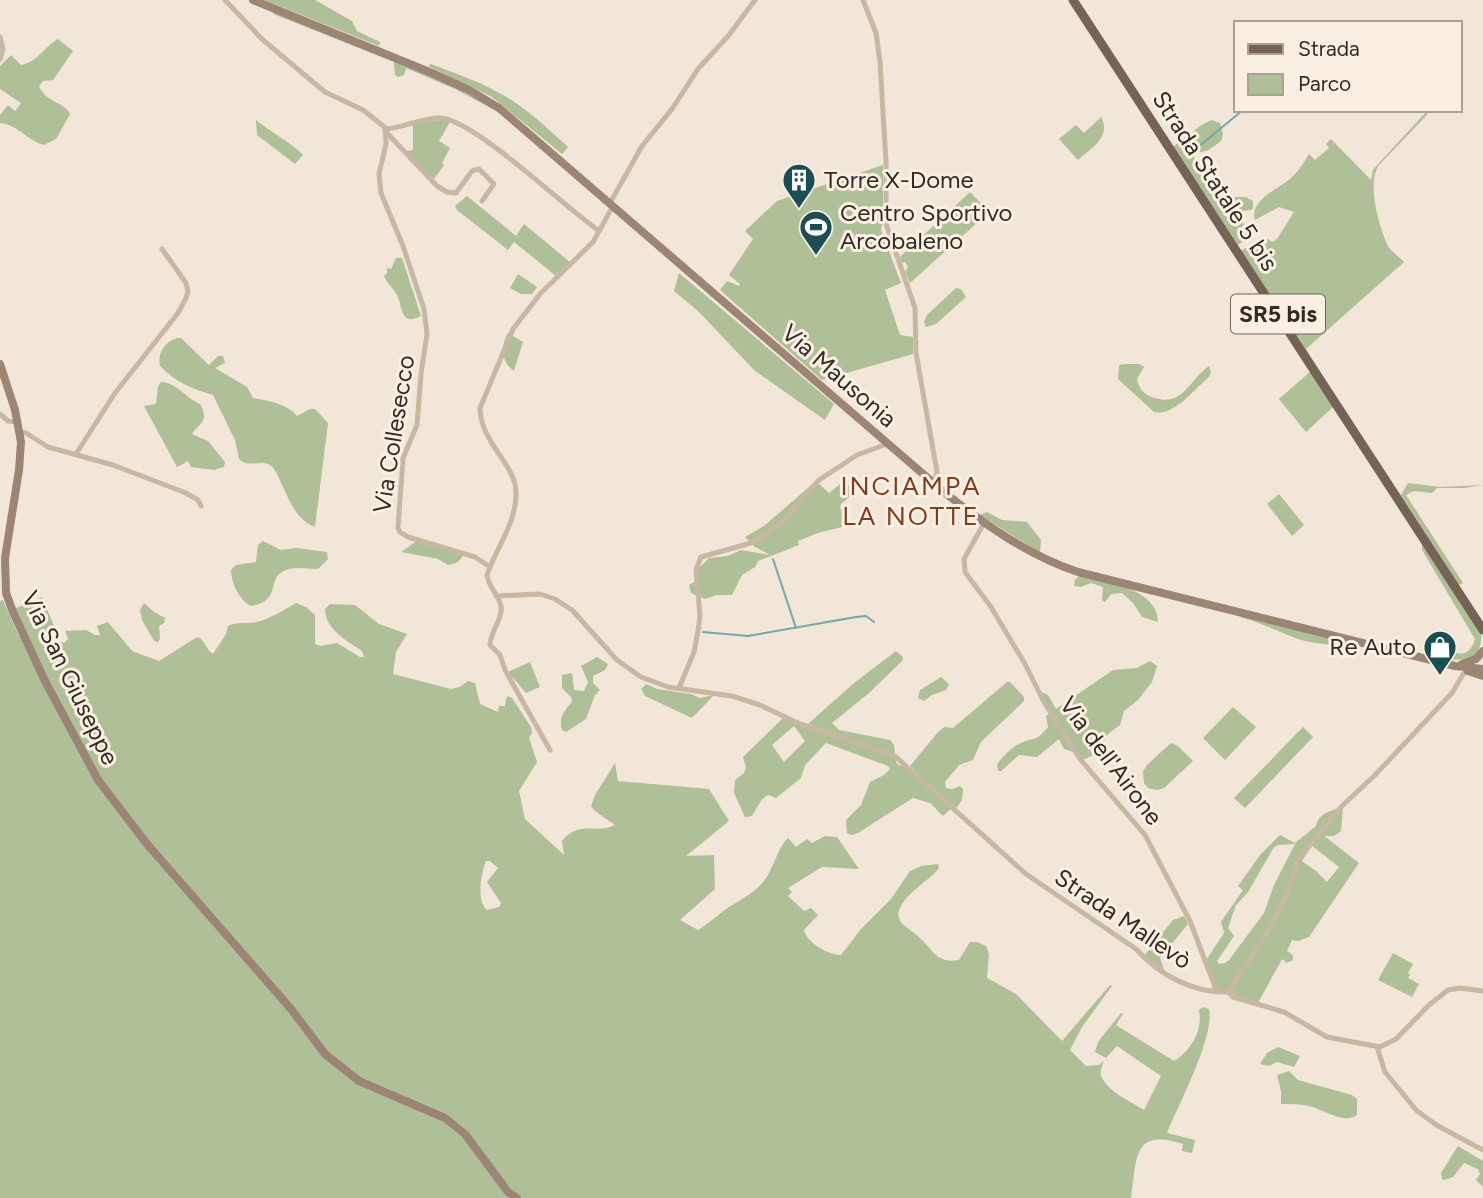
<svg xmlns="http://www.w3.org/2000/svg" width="1483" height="1198" font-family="Figtree,sans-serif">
<rect width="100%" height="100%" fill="#f1e6d7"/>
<!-- green -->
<g fill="#afbf97" fill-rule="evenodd">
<path d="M264,0H315L352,21L357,31L380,42L379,46Z"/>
<path d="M275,12C349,43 431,69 498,112L455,89L406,68L404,75L398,77L395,75L394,62L273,14Z"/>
<path d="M58,39L73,51L53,80L43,81L39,86C47,104 64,101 70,114L56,139L44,145C27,140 16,124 0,123V115L8,105L15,111L21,103L0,89V66L11,55L21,65C38,62 44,47 58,39Z"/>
<path d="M431,64C457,74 484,83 508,98C530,111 549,130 568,147L562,154L492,97L428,66Z"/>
<path d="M1428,110H1430L1426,116L1378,166C1367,185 1379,227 1388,246C1391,251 1399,257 1404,262L1306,349L1241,251L1261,238L1262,241L1268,239L1272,242L1277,239L1294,212L1279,207L1255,220C1249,199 1280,189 1292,177C1299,171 1304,162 1309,154L1315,160L1329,148L1326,144L1331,139L1371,180L1373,170L1379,163Z"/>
<path d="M1101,117C1112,137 1091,148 1078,160L1059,139L1076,125L1084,133Z"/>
<path d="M256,120C267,129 297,147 303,155L295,164L257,135Z"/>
<path d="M442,120L450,122L439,141L450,148L442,163L444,165L434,179L406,151L413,150V124Z"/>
<path d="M1212,120L1220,123L1223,134L1221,141C1212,148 1203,156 1192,150C1186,132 1197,127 1212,120Z"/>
<path d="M1182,140L1218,191L1222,188L1234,197H1246L1253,201V208L1251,210L1243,211L1242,217L1247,238L1238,245L1173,147Z"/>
<path d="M883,165V221L881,230L901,283L885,290L900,335L913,337V354L822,380L720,290L727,281L739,286L740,284L729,275L753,239L745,231L777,201Z"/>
<path d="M970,192L989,212L910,283L905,272L908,267L905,262L902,263L900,257Z"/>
<path d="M467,196L516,236L524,224L570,262L556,276L514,242L508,250L457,210L455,206Z"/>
<path d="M396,258H402L421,316C400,327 403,307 397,295C393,288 387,283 384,276L387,273V268L391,269Z"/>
<path d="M679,273L834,404L825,420L754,370L699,312L674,291Z"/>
<path d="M518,274L537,287L532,294H521L510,288Z"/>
<path d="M956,288L961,289L966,297L936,324L926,327L924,322L927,315Z"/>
<path d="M508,333L523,342L514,371C501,362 500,346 508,333Z"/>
<path d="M177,338H181L209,365L218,356H223L225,363L215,368L247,387L253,398C267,400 288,404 297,416L310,409H315L328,423L315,527C291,518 286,488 274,469C266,456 249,470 239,459L235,440L213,395C193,389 175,382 160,366C157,353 165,342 177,338Z"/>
<path d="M1125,364H1139L1144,367L1137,379C1139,389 1145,396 1155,398C1183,407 1189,380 1209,366L1211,372L1209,377C1194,389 1174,417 1154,412L1118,379L1119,365Z"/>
<path d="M1311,371L1333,407L1306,432L1279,399Z"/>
<path d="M161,382C176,382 187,399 200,404C210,422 199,423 192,434L208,441L225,462L224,467L214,470L191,467L188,461L177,467L144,406L156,404L158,387Z"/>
<path d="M816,481L829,493L840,484L860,487L841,504L840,508L854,524L818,533L798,541L799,545L758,561L755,567L742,575L732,595H717L705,599L691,593L689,585L698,580V569L709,558L728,556L741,550L770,555L755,547L745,537L764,526Z"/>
<path d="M1408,483L1440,487L1483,485L1464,488H1437L1432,493L1413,491L1406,495L1463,583L1459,585L1401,495Z"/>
<path d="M1279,494L1304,525L1292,536L1267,504Z"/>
<path d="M987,512L1002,520L1027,522L1041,540L1040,553L980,515Z"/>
<path d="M263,541L281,550L296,548L327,552L328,559L318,569C308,569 298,567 289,569C263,576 285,600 251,606C240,601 231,583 231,570L236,565L256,562L258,545Z"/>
<path d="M417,541L463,554C460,563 456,563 448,565L438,559L401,552Z"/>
<path d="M1422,542L1481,634C1483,672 1445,658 1425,653L1432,646C1449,647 1467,666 1475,639L1422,550Z"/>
<path d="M1079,576C1105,582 1158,588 1158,622L1142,617L1133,603L1122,593L1111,594L1105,602L1102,600L1103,587L1091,583L1081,587L1074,586L1075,580Z"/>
<path d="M42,597L54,626L47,635L48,638L64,643L68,639L65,631L86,630L95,635H100L97,626L108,622L132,651L159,661L197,637C205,639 206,650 213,654L226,634L228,626C237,621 247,624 257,622C272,618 284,610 296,603L306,607L315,615V644L320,646L337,643L360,657H364L362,651C347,641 325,629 325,609L330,604L355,605L379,624L407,634L396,652L393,674L451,689L460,687L468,681L475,683L480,704L498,712L499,706H505L506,699L508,696L512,698L531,727L532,733L529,738L537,762L519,791L525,819L564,855L562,841C580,819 595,835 615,825L595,811L591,806L595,795L615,763L618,781L709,789L729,821L686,856L714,855L715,889L680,920L698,930C709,923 719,914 729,907C742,899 754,893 764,881C774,868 778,847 788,838L796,847L807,839L812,843L825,836L837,837L859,869L822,867L788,888L792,892L788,896L804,911L811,908L818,915L804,930C807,943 828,955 841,955L861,929L891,899L910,871L921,866L938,864L939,868C928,882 908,891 900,908C893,923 910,928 919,937C933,950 937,964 959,960L970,942H977L986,946L989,954L987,978L1016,994L1062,1041L1110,985L1112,986L1082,1027L1070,1050L1086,1066L1099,1065L1104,1061C1102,1066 1099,1073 1102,1078C1109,1092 1131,1102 1144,1110L1161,1076L1117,1046L1106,1058L1095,1052L1098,1042L1121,1013L1123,1014L1116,1025L1174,1061C1191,1050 1203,1031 1199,1010L1203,1007L1209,1009C1215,1037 1178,1105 1167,1133L1195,1140L1192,1153L1182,1151L1183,1144C1132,1128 1137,1158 1131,1198H522L510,1190L467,1132L360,1078L327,1052L149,843L100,778L70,723L14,609ZM486,861H490L498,868L487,882L501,903L499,907L487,910C476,901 481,873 486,861Z"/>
<path d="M3,600L19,636L21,635L96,781L289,1011L358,1083L444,1120L463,1135L513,1198H0V601Z"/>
<path d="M144,603L154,612L165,618L164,623L159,626L160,639L158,642L154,641L142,620L140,610Z"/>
<path d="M1242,616L1340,640L1337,646C1322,643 1306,643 1293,637C1274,630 1261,623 1240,617Z"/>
<path d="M896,651L903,657L902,661L869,693L832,723L839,730L890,740L894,745L895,755L808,724L854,683Z"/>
<path d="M597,657L608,664L605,670L593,676V683L600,690L595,695L586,719L566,732L562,730C558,718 565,710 572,702L571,697L562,688V675L572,673L574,690L584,691L588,682L581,666Z"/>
<path d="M1150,661L1157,666L1152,682L1138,700L1124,711L1120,725L1108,734L1098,753L1083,760L1039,691L1048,695L1056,709L1113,670L1137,668Z"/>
<path d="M530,662L540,687L526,693L508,672Z"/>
<path d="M941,677L949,684L946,690L932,695L924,701L918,698L920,690Z"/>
<path d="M1007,682H1010L1024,697V701L981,742L973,760L959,765L945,782L946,788L952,789L960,786L963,789L962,800L955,810L910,766L939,731L945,727L953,728Z"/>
<path d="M646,684L657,689L691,694L700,698L714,695L692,718L645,696L641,689Z"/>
<path d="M1233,707L1256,727L1225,760L1203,738Z"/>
<path d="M1049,714L1073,752L1064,749L1059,739L1037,757L1019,755L1001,771H998L997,764C1003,757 1010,748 1019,744C1035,735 1033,745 1048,727L1046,716Z"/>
<path d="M784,717L894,757L898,765L907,767L951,809L943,816L930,803L913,798L858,833L852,835L847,833L846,820L861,805L870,782L884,775L890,769L888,766L826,743L805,765L801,778L776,798L768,795L762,799L752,816L745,817L734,793L735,780L744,773L746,767L743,757ZM794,726L805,741L784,762L772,745Z"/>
<path d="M1303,727L1313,737L1245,808L1234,798Z"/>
<path d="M1171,743L1178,746L1193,761L1164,788L1157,790L1148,788L1144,783L1143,771L1148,764Z"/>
<path d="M1343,808L1341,831L1334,836H1324L1359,863L1309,937L1298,941L1292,940L1287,951L1293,955V960L1287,963L1282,959L1258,1003L1218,991L1205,962L1224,933L1221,922L1243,890L1238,886L1260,855L1280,835L1295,843L1316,826C1319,813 1331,810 1343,808ZM1295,844L1274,885L1264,913L1229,960L1225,963L1219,964L1217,961L1234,936L1228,928L1236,905L1248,892L1274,847L1278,845ZM1311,845L1339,867L1327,882L1316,871L1299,859Z"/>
<path d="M1184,916L1188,924L1160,958L1164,970L1144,956L1173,920Z"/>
<path d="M1393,953L1413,964L1408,973L1410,975L1408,978L1419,984L1412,997L1378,980Z"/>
<path d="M1278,1047L1300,1056L1294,1067L1277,1062L1269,1066L1260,1064L1267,1053Z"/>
<path d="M1289,1071L1298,1080L1352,1095L1357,1099V1115C1343,1125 1324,1109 1309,1106C1300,1104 1290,1104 1281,1104V1091L1277,1075Z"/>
<path d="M1458,1146L1483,1161V1187L1476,1180L1480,1174L1478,1169L1464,1163L1453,1177L1444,1180L1442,1179L1441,1173Z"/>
</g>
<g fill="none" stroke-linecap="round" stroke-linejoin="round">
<!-- stream -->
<g stroke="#76a7ae" stroke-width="2">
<path d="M1198,147L1243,110"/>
<path d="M773,559L796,628"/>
<path d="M703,632L748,636L856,617L866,616L874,622"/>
</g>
<!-- minor -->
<g stroke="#c8b7a3" stroke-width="5">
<path d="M225,0L263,40L325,92L363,110L387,129C405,127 422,118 440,118C474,119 564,207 598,230"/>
<path d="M863,0L876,33L880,62L886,162V224L915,308L916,353L937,472L934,483"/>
<path d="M0,37L3,49L0,59"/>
<path d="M385,128L386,144L379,174L381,193L403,246L424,309L427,334L421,374L417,425L403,458L398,528L400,532L408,537L475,557L490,567"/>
<path d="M386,132L437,186L447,192L456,193L472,171L479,169L494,184L482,201"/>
<path d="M610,203L642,146L672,109L698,69L729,35L755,0"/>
<path d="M0,414L8,421L18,422"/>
<path d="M20,432L26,433L48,447L113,465L186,493L198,500L201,506"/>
<path d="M76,454L115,393L178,313L186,298L188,292L186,283L162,249"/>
<path d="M984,523L964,559L965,572L991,607L1025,664L1044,702L1080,759L1145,835L1190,921L1217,992"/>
<path d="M496,596L540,594L555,599L572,610L617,660L641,677L668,687L732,696L760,705L798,723L895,756L1026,874L1136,949C1159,975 1193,993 1228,992"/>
<path d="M1467,668L1452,693L1375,775L1342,806L1310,845L1298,862L1284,901L1269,929L1228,992L1233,997L1284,1012L1327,1037L1380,1047L1396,1039L1429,1005L1448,990L1460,988L1483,991"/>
<path d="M679,688L694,652L698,631L700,616L696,570L701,557L751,543L765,536L782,522L819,480L857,455L887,444"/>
<path d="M550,750L505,670L500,655L490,645C490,632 503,619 501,606C499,595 488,587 487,575C496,548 517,522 516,492C516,465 480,442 480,408L513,329L540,294L593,242L613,206"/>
<path d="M1377,1047L1385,1072L1417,1111L1438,1126L1483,1150"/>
</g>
<!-- secondary -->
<g stroke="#9c8574" stroke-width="8">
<path d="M253,0L432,73L469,90L499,108L944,492C985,525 1028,555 1078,572L1455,666L1483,669"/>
<path d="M0,364L15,410L21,442L19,470L5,558L6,593L13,612L45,681L98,780L147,844L291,1009L325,1054L359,1081L445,1118L465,1134L508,1192L517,1198"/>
<path d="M1462,664L1476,659L1483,651"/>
<path d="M1468,671L1483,676"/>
</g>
<!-- primary -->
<path stroke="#756356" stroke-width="9" d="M1073,0L1483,630"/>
</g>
<!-- icons -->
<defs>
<symbol id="building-pin" viewBox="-11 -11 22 30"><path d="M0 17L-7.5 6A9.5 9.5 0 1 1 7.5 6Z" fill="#1b4d54" stroke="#f9f0e3"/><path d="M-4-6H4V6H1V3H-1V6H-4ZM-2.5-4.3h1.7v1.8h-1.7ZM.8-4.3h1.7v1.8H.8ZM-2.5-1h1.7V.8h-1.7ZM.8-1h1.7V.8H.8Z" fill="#fff"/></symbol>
<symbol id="stadium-pin" viewBox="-11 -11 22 30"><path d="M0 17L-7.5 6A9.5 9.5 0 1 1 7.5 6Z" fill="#1b4d54" stroke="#f9f0e3"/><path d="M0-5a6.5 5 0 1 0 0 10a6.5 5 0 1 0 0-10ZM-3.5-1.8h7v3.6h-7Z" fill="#fff"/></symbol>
<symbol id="shop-pin" viewBox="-11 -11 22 30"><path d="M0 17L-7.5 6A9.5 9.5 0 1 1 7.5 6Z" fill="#1b4d54" stroke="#f9f0e3"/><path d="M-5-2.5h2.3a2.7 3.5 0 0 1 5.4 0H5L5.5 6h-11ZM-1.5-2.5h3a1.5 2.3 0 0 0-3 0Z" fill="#fff"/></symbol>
</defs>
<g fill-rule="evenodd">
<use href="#building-pin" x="780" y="161" width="38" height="52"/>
<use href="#stadium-pin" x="797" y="208" width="38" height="52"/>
<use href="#shop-pin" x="1421" y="628" width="38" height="52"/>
</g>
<g text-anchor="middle" stroke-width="6" stroke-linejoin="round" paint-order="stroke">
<!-- shield labels -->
<rect fill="#f9f0e3" stroke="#6e655e" stroke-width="2" x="1231" y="294.5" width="94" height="39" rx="5"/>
<g font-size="23" font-weight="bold" fill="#332a25">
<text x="1278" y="322">SR5 bis</text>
</g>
<!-- poi labels -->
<g font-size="24" fill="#332a25" stroke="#f9f0e3" text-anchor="start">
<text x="824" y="188">Torre X-Dome</text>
<text x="840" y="221">Centro Sportivo<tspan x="840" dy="28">Arcobaleno</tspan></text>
<text x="1416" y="655" text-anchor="end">Re Auto</text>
</g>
<!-- street labels -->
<g font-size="24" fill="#332a25" stroke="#f9f0e3">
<text transform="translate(1215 181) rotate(57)" y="8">Strada Statale 5 bis</text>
<text transform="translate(839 376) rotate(41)" y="8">Via Mausonia</text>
<text transform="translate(394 434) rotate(-81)" y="8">Via Collesecco</text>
<text transform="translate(70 678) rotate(64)" y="8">Via San Giuseppe</text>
<text transform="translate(1111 761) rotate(53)" y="8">Via dell'Airone</text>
<text transform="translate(1123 919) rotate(34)" y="8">Strada Mallevò</text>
</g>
<!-- neighbourhood labels -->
<g font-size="26" letter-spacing="2" fill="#823d1e" stroke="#f9f0e3">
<text x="911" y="495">INCIAMPA<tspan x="911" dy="30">LA NOTTE</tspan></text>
</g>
</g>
<!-- legend -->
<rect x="1234" y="21" width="228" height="91" fill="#f9f0e3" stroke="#aaa197" stroke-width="2"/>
<rect x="1248" y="44" width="35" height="10" fill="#756356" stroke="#aaa197" stroke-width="2"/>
<text x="1298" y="56" font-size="21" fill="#332a25">Strada</text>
<rect x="1248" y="74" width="35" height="21" fill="#afbf97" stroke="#aaa197" stroke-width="2"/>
<text x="1298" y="91" font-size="21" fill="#332a25">Parco</text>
</svg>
